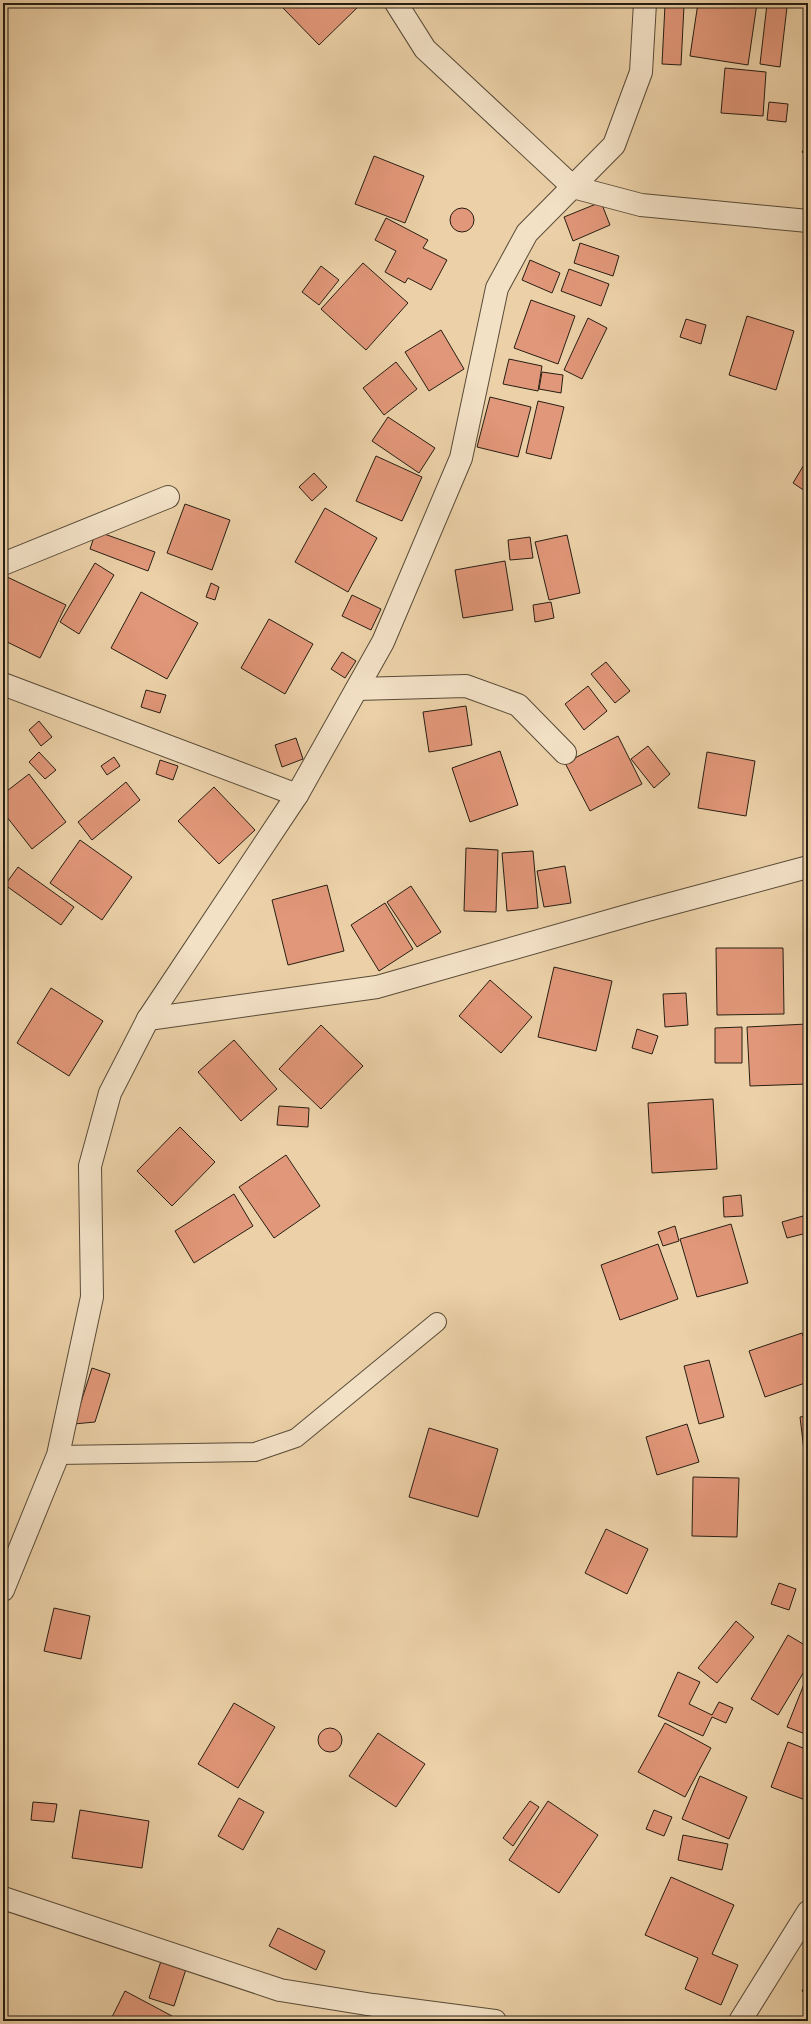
<svg xmlns="http://www.w3.org/2000/svg" width="811" height="2024" font-family="'IM FELL English',serif">
<rect width="100%" height="100%" fill="#ecd1a8"/>
<filter id="stains"><feTurbulence type="fractalNoise" baseFrequency=".005" numOctaves="4"/><feColorMatrix values="0 0 0 0 .2 0 0 0 0 .09 0 0 0 0 .02 0 0 0 .5 -.17"/></filter>
<radialGradient id="worn" r=".72"><stop offset=".6" stop-color="#630" stop-opacity="0"/><stop offset="1" stop-color="#630" stop-opacity=".3"/></radialGradient>
<!-- building -->
<g fill="#e19779" stroke="#271e13">
<path d="M288,3H362L319,45L283,8Z"/>
<path d="M698,3H757L748,65L690,56Z"/>
<path d="M767,4L787,7L780,67L760,64Z"/>
<path d="M665,5L684,6L681,65L662,64Z"/>
<path d="M725,68L766,72L763,116L721,113Z"/>
<path d="M769,102L788,104L786,122L767,120Z"/>
<path d="M808,144V157L802,152Z"/>
<path d="M374,156L424,176L405,223L355,204Z"/>
<path d="M601,202L610,225L573,241L564,217Z"/>
<circle cx="462" cy="220" r="12"/>
<path d="M386,218L428,240L423,248L447,260L431,290L408,278L405,283L385,272L396,251L375,240Z"/>
<path d="M580,243L619,256L613,276L574,263Z"/>
<path d="M530,260L560,273L552,293L522,280Z"/>
<path d="M363,263L408,303L366,350L321,309Z"/>
<path d="M321,266L339,280L319,305L302,292Z"/>
<path d="M569,269L609,284L601,306L561,291Z"/>
<path d="M531,300L575,316L558,364L514,348Z"/>
<path d="M747,316L794,331L776,390L729,375Z"/>
<path d="M588,318L607,328L582,379L564,370Z"/>
<path d="M686,319L706,325L701,344L680,337Z"/>
<path d="M441,330L464,369L429,391L405,352Z"/>
<path d="M509,359L542,366L538,391L503,384Z"/>
<path d="M396,362L417,389L384,415L363,388Z"/>
<path d="M542,372L563,375L561,393L539,389Z"/>
<path d="M490,397L531,407L518,457L477,447Z"/>
<path d="M538,401L564,407L551,459L526,453Z"/>
<path d="M388,417L435,448L419,473L372,441Z"/>
<path d="M376,456L422,477L402,521L356,501Z"/>
<path d="M808,458V493L793,483Z"/>
<path d="M314,473L327,487L312,501L299,487Z"/>
<path d="M185,504L230,520L212,570L167,553Z"/>
<path d="M325,508L377,538L348,592L295,562Z"/>
<path d="M96,531L155,552L148,571L90,549Z"/>
<path d="M567,535L580,593L549,600L535,542Z"/>
<path d="M530,537L533,558L510,560L508,540Z"/>
<path d="M505,561L513,610L463,618L455,570Z"/>
<path d="M95,563L114,575L79,634L60,622Z"/>
<path d="M3,575L66,605L40,658L3,640Z"/>
<path d="M211,583L219,587L215,600L206,597Z"/>
<path d="M141,592L198,623L167,679L111,648Z"/>
<path d="M352,595L381,609L371,630L342,616Z"/>
<path d="M551,602L554,618L535,622L533,605Z"/>
<path d="M269,619L313,644L285,694L241,668Z"/>
<path d="M342,652L356,661L345,678L331,669Z"/>
<path d="M606,662L630,691L615,703L591,674Z"/>
<path d="M588,686L607,711L584,730L565,704Z"/>
<path d="M146,690L166,695L160,713L141,707Z"/>
<path d="M466,706L472,745L429,752L423,712Z"/>
<path d="M39,721L52,737L41,746L29,730Z"/>
<path d="M618,736L642,784L590,811L565,763Z"/>
<path d="M296,738L303,759L282,767L275,745Z"/>
<path d="M648,746L670,774L654,788L631,759Z"/>
<path d="M500,751L518,805L470,822L452,768Z"/>
<path d="M39,752L56,770L45,779L29,762Z"/>
<path d="M707,752L755,761L746,816L698,808Z"/>
<path d="M114,757L120,766L107,775L101,766Z"/>
<path d="M160,760L178,766L173,780L156,774Z"/>
<path d="M29,774L66,822L32,849L3,812V794Z"/>
<path d="M126,782L140,800L92,840L78,822Z"/>
<path d="M214,787L255,830L219,864L178,821Z"/>
<path d="M80,840L132,877L102,920L50,883Z"/>
<path d="M466,848L498,850L496,912L464,911Z"/>
<path d="M533,851L538,908L507,911L502,853Z"/>
<path d="M565,866L571,903L544,907L537,871Z"/>
<path d="M18,867L74,907L61,925L5,885Z"/>
<path d="M327,885L344,951L288,965L272,900Z"/>
<path d="M411,886L441,932L417,947L387,902Z"/>
<path d="M385,903L413,949L379,971L351,925Z"/>
<path d="M716,948H783L784,1014L717,1015Z"/>
<path d="M554,967L612,981L596,1051L538,1037Z"/>
<path d="M490,980L532,1017L501,1053L459,1016Z"/>
<path d="M51,988L103,1021L69,1076L17,1043Z"/>
<path d="M686,993L688,1025L665,1027L663,994Z"/>
<path d="M807,1024L808,1084L750,1086L747,1027Z"/>
<path d="M321,1025L363,1066L321,1109L279,1069Z"/>
<path d="M742,1027V1063H715V1028Z"/>
<path d="M637,1029L658,1036L652,1054L632,1048Z"/>
<path d="M234,1040L277,1089L241,1121L198,1072Z"/>
<path d="M713,1099L717,1169L652,1173L648,1103Z"/>
<path d="M279,1106L309,1108L308,1127L277,1125Z"/>
<path d="M180,1127L215,1162L172,1206L137,1171Z"/>
<path d="M286,1155L320,1206L274,1238L239,1187Z"/>
<path d="M234,1194L253,1226L194,1263L175,1231Z"/>
<path d="M741,1195L743,1216L724,1217L723,1197Z"/>
<path d="M803,1216L807,1233L787,1238L782,1222Z"/>
<path d="M731,1224L748,1283L697,1297L680,1239Z"/>
<path d="M675,1226L679,1241L663,1246L658,1232Z"/>
<path d="M658,1244L678,1299L620,1320L601,1265Z"/>
<path d="M802,1333L808,1349V1382L765,1397L749,1351Z"/>
<path d="M709,1360L724,1417L699,1424L684,1366Z"/>
<path d="M92,1368L110,1374L95,1422L74,1424Z"/>
<path d="M808,1416V1466L806,1467L800,1417Z"/>
<path d="M687,1424L699,1462L657,1475L646,1437Z"/>
<path d="M429,1428L498,1449L478,1517L409,1497Z"/>
<path d="M693,1477L739,1478L737,1537L692,1536Z"/>
<path d="M606,1529L648,1549L627,1594L585,1573Z"/>
<path d="M779,1583L796,1589L789,1610L771,1604Z"/>
<path d="M54,1608L90,1616L81,1659L44,1651Z"/>
<path d="M736,1621L754,1637L717,1683L698,1668Z"/>
<path d="M788,1635L808,1647V1665L778,1715L751,1699Z"/>
<path d="M678,1672L700,1682L689,1704L712,1715L719,1702L733,1708L726,1723L712,1717L703,1736L658,1716Z"/>
<path d="M808,1674V1735L787,1727Z"/>
<path d="M234,1703L275,1727L238,1788L198,1764Z"/>
<path d="M665,1723L711,1748L685,1797L638,1772Z"/>
<circle cx="330" cy="1740" r="12"/>
<path d="M378,1733L425,1764L396,1807L349,1776Z"/>
<path d="M788,1742L808,1750V1801L771,1787Z"/>
<path d="M700,1776L747,1797L729,1839L682,1819Z"/>
<path d="M239,1798L264,1812L243,1850L218,1836Z"/>
<path d="M530,1801L539,1807L513,1846L503,1838Z"/>
<path d="M548,1801L598,1835L559,1893L509,1860Z"/>
<path d="M33,1802L57,1804L54,1822L31,1820Z"/>
<path d="M80,1810L149,1821L142,1868L72,1858Z"/>
<path d="M654,1810L672,1817L664,1836L646,1829Z"/>
<path d="M683,1835L728,1844L722,1870L678,1860Z"/>
<path d="M671,1877L734,1905L712,1954L738,1965L721,2005L685,1989L698,1958L645,1935Z"/>
<path d="M278,1928L325,1951L316,1970L269,1946Z"/>
<path d="M163,1955L188,1963L174,2006L149,1998Z"/>
<path d="M808,1982V1995L802,1991Z"/>
<path d="M125,1991L172,2016L170,2021H110Z"/>
</g>
<g fill="none" stroke-linecap="round" stroke-linejoin="round">
<defs>
<path id="lane" d="M58,1455L255,1452L296,1438L437,1322"/>
<g id="street">
<path d="M396,3L425,49L573,187L641,205L808,221"/>
<path d="M3,564L168,497"/>
<path d="M3,684L297,795"/>
<path d="M357,689L466,686L518,705L565,753"/>
<path d="M148,1019L377,987L644,911L808,867"/>
<path d="M3,1590L58,1455L92,1297L90,1166L110,1093L148,1019L297,795L383,642L461,458L497,288L527,233L614,145L641,72L645,3"/>
<path d="M3,1898L280,1990L373,2005L495,2021"/>
<path d="M740,2021L808,1912"/>
</g>
</defs>
<!-- lane casing -->
<use href="#lane" stroke="#584b38" stroke-width="20"/>
<!-- street casing -->
<use href="#street" stroke="#584b38" stroke-width="24"/>
<!-- lane -->
<use href="#lane" stroke="#f3e1c6" stroke-width="18"/>
<!-- street -->
<use href="#street" stroke="#f3e1c6" stroke-width="22"/>
</g>
<!-- margin -->
<rect width="811" height="2024" fill="none" stroke="#ecd1a8" stroke-width="16"/>
<rect x="4" y="4" width="803" height="2016" fill="none" stroke="#271e13" stroke-width="2"/>
<rect x="8" y="8" width="795" height="2008" fill="none" stroke="#271e13"/>
<rect width="100%" height="100%" filter="url(#stains)"/>
<rect width="100%" height="100%" fill="url(#worn)"/>
</svg>
